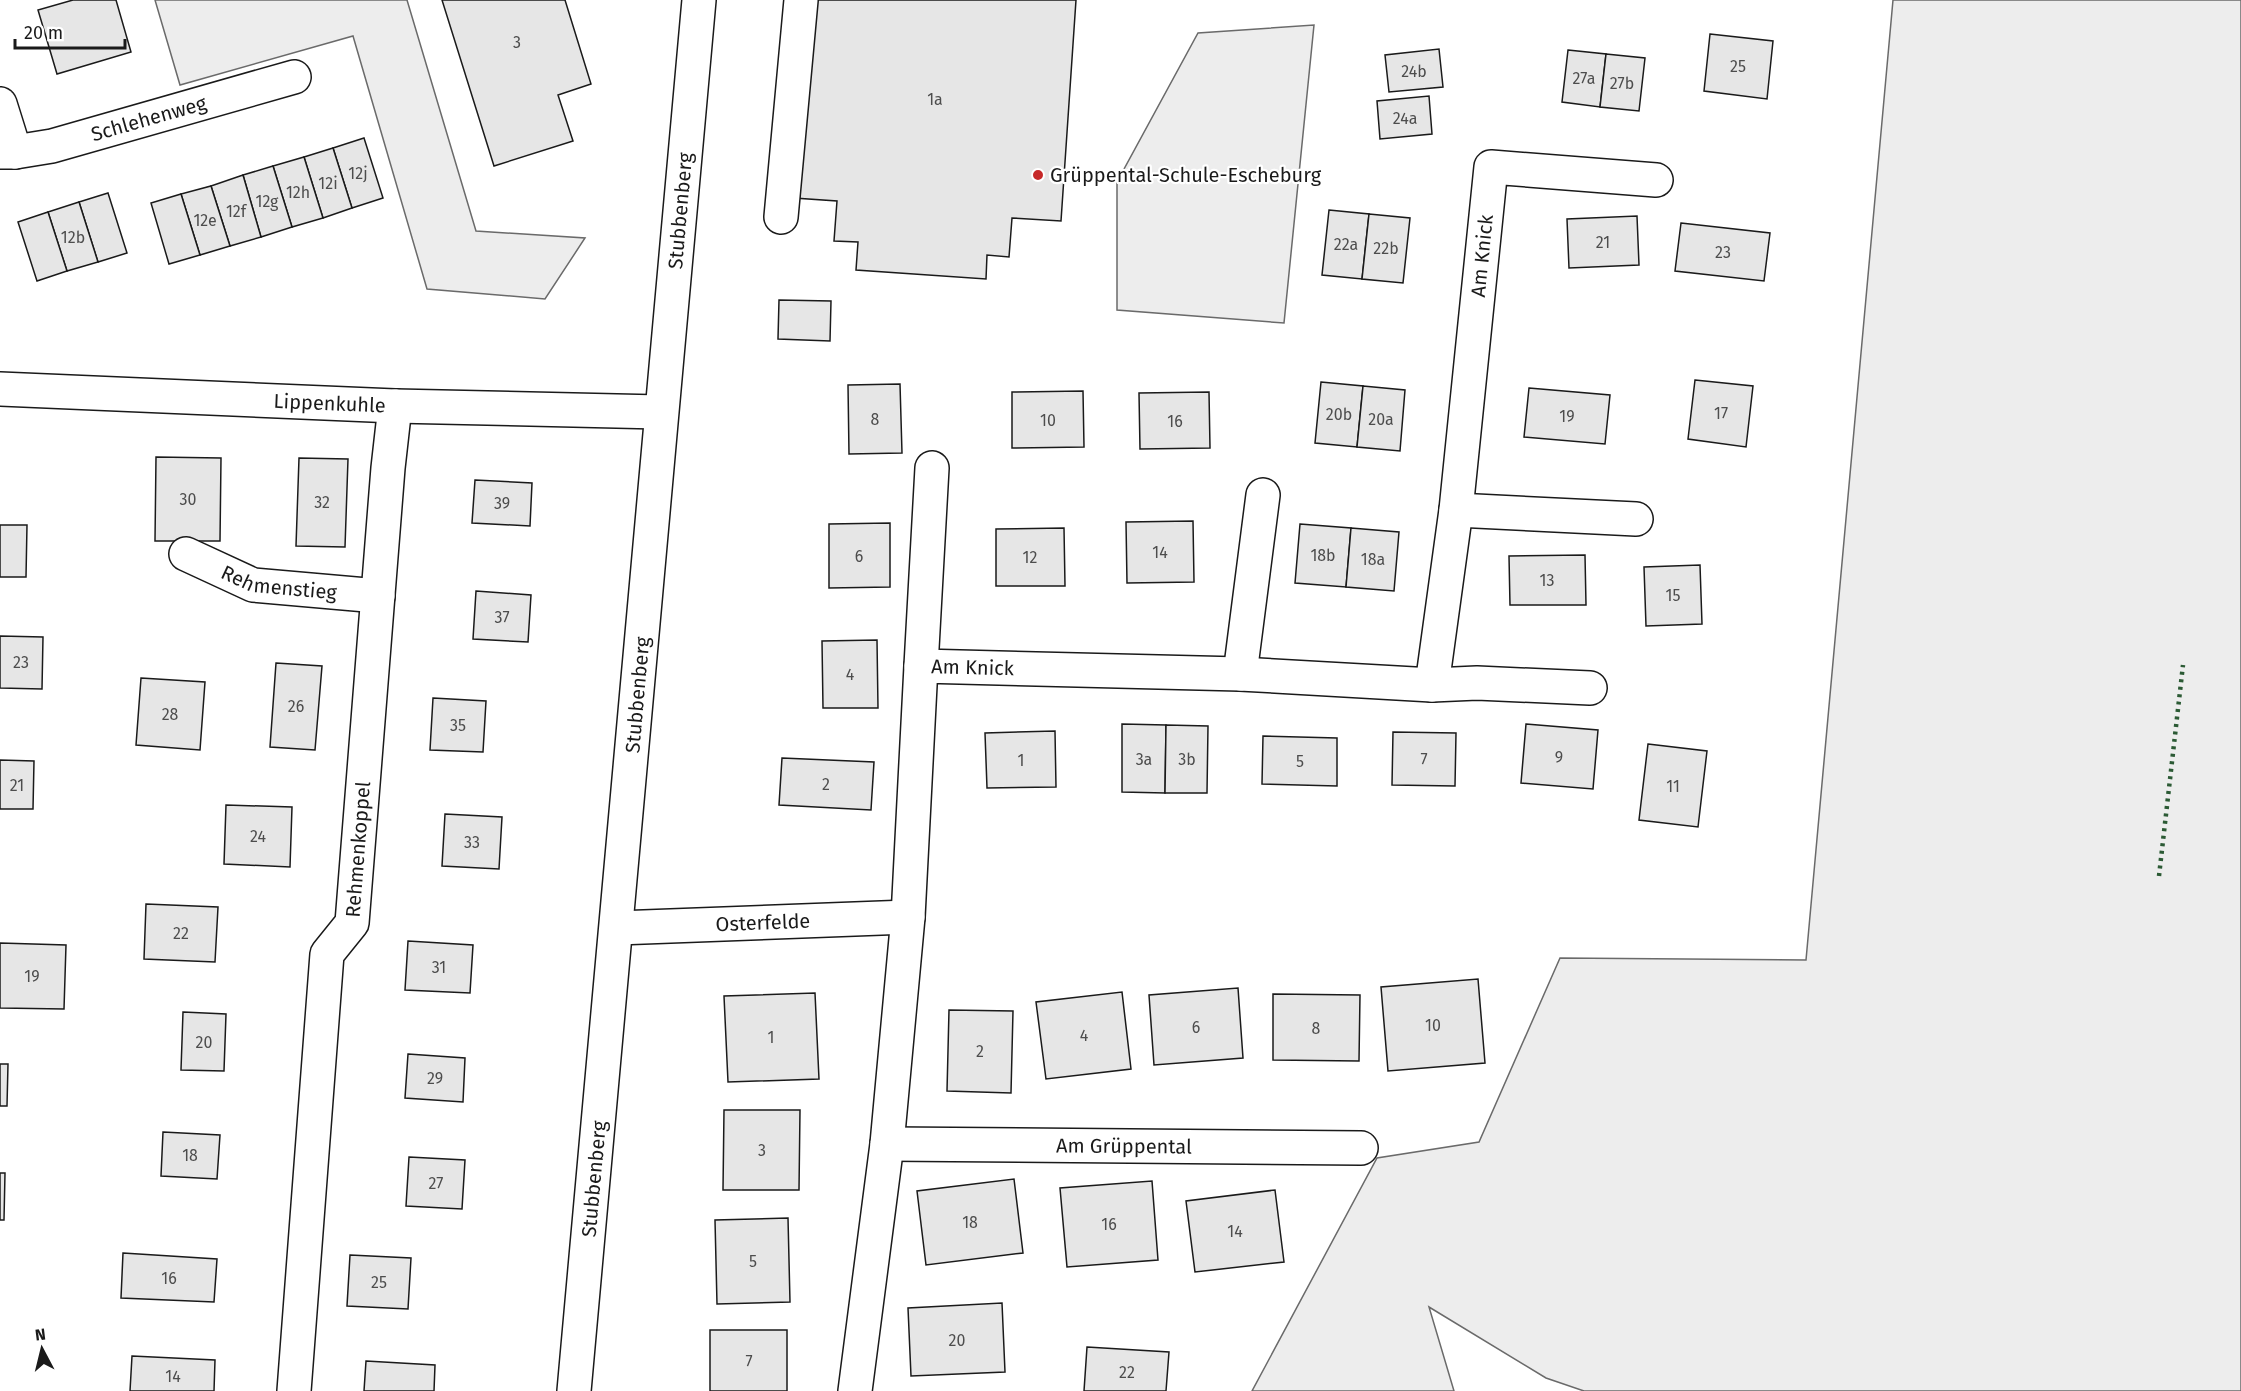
<svg xmlns="http://www.w3.org/2000/svg" width="2241" height="1391" font-family="'Fira Sans',sans-serif">
<rect width="100%" height="100%" fill="#fff"/>
<!-- built -->
<g fill="#ededed" stroke="#6a6a6a" stroke-width="1.5">
<path d="M155,0H407L476,231L585,238L545,299L427,289L353,36L180,85Z"/>
<path d="M1893,0H2241V1391H1584L1546,1378L1429,1307L1454,1391H1252L1377,1158L1479,1142L1560,958L1806,960Z"/>
<path d="M1314,25L1284,323L1117,310V182L1198,33Z"/>
</g>
<!-- building -->
<g fill="#e6e6e6" stroke="#1a1a1a" stroke-width="1.5">
<path d="M73,0H116L131,52L57,74L38,10Z"/>
<path d="M442,0H565L591,84L558,95L573,141L494,166Z"/>
<path d="M809,0H1076L1061,221L1012,218L1009,257L987,255L986,279L856,270L858,242L834,241L837,201L794,198Z"/>
<path d="M1710,34L1773,41L1767,99L1704,91Z"/>
<path d="M1439,49L1443,87L1389,92L1385,55Z"/>
<path d="M1568,50L1606,54L1600,107L1562,102Z"/>
<path d="M1606,54L1645,58L1639,111L1600,107Z"/>
<path d="M1429,96L1432,134L1380,139L1377,101Z"/>
<path d="M364,138L383,198L352,208L333,148Z"/>
<path d="M333,148L352,208L323,218L304,157Z"/>
<path d="M304,157L323,218L292,227L273,166Z"/>
<path d="M273,166L292,227L261,237L243,175Z"/>
<path d="M243,175L261,237L230,246L211,186Z"/>
<path d="M211,186L230,246L200,255L181,194Z"/>
<path d="M108,193L127,253L98,262L79,202Z"/>
<path d="M181,194L200,255L169,264L151,203Z"/>
<path d="M79,202L98,262L67,271L48,212Z"/>
<path d="M1329,210L1369,214L1362,279L1322,275Z"/>
<path d="M48,212L67,271L37,281L18,222Z"/>
<path d="M1369,214L1410,218L1403,283L1362,279Z"/>
<path d="M1637,216L1639,265L1569,268L1567,219Z"/>
<path d="M1681,223L1770,233L1764,281L1675,271Z"/>
<path d="M779,300L831,301L830,341L778,339Z"/>
<path d="M1695,380L1753,386L1746,447L1688,439Z"/>
<path d="M1321,382L1363,386L1357,447L1315,443Z"/>
<path d="M900,384L902,453L849,454L848,385Z"/>
<path d="M1363,386L1405,390L1400,451L1357,447Z"/>
<path d="M1529,388L1610,395L1605,444L1524,437Z"/>
<path d="M1083,391L1084,447L1012,448V392Z"/>
<path d="M1209,392L1210,448L1140,449L1139,393Z"/>
<path d="M156,457L221,458L220,541H155Z"/>
<path d="M299,458L348,459L345,547L296,546Z"/>
<path d="M475,480L532,483L530,526L472,523Z"/>
<path d="M1193,521L1194,582L1127,583L1126,522Z"/>
<path d="M890,523V587L829,588V524Z"/>
<path d="M1300,524L1351,528L1346,587L1295,583Z"/>
<path d="M0,525H27L26,577H0Z"/>
<path d="M1064,528L1065,586H996V529Z"/>
<path d="M1351,528L1399,532L1394,591L1346,587Z"/>
<path d="M1585,555L1586,605H1510L1509,556Z"/>
<path d="M1700,565L1702,624L1646,626L1644,567Z"/>
<path d="M476,591L531,595L528,642L473,639Z"/>
<path d="M0,636L43,637L42,689L0,688Z"/>
<path d="M877,640L878,708H823L822,641Z"/>
<path d="M276,663L322,666L315,750L270,747Z"/>
<path d="M141,678L205,682L200,750L136,745Z"/>
<path d="M433,698L486,701L483,752L430,750Z"/>
<path d="M1122,724L1166,725L1165,793L1122,792Z"/>
<path d="M1526,724L1598,730L1593,789L1521,783Z"/>
<path d="M1166,725L1208,726L1207,793H1165Z"/>
<path d="M1055,731L1056,787L987,788L985,733Z"/>
<path d="M1393,732L1456,733L1455,786L1392,785Z"/>
<path d="M1263,736L1337,738V786L1262,784Z"/>
<path d="M1648,744L1707,751L1698,827L1639,820Z"/>
<path d="M782,758L874,762L871,810L779,805Z"/>
<path d="M0,760L34,761L33,809H0Z"/>
<path d="M226,805L292,807L290,867L224,864Z"/>
<path d="M445,814L502,817L499,869L442,866Z"/>
<path d="M146,904L218,907L215,962L144,959Z"/>
<path d="M408,941L473,945L470,993L405,990Z"/>
<path d="M0,943L66,945L64,1009L0,1008Z"/>
<path d="M1478,979L1485,1063L1388,1071L1381,987Z"/>
<path d="M1238,988L1243,1058L1154,1065L1149,995Z"/>
<path d="M1122,992L1131,1069L1046,1079L1036,1002Z"/>
<path d="M815,993L819,1079L728,1082L724,996Z"/>
<path d="M1273,994L1360,995L1359,1061L1273,1060Z"/>
<path d="M949,1010L1013,1011L1011,1093L947,1091Z"/>
<path d="M183,1012L226,1014L224,1071L181,1070Z"/>
<path d="M408,1054L465,1058L463,1102L405,1098Z"/>
<path d="M0,1064H8L7,1106H0Z"/>
<path d="M724,1110H800L799,1190H723Z"/>
<path d="M163,1132L220,1135L217,1179L161,1176Z"/>
<path d="M409,1157L465,1160L462,1209L406,1206Z"/>
<path d="M0,1173H5L4,1220H0Z"/>
<path d="M1014,1179L1023,1253L926,1265L917,1191Z"/>
<path d="M1152,1181L1158,1260L1067,1267L1060,1188Z"/>
<path d="M1275,1190L1284,1262L1195,1272L1186,1201Z"/>
<path d="M788,1218L790,1302L717,1304L715,1220Z"/>
<path d="M123,1253L217,1259L214,1302L121,1298Z"/>
<path d="M350,1255L411,1258L408,1309L347,1306Z"/>
<path d="M1002,1303L1005,1372L911,1376L908,1308Z"/>
<rect x="710" y="1330" width="77" height="61"/>
<path d="M1087,1347L1169,1352L1166,1391H1084Z"/>
<path d="M132,1356L215,1360L214,1391H130Z"/>
<path d="M366,1361L435,1365L434,1391H364Z"/>
</g>
<g fill="none" stroke-linecap="round" stroke-linejoin="round">
<defs>
<g id="minor">
<path d="M0,104L15,152"/>
<path id="s1" d="M0,152H15L52,146L294,77"/>
<path d="M781,217L801,0"/>
<path id="s2" d="M0,389L395,406L660,412"/>
<path d="M1456,510L1636,519"/>
<path id="s3" d="M186,554L253,585L378,596"/>
<path d="M921,666L932,468"/>
<path d="M1240,674L1263,495"/>
<path d="M1432,685L1477,683L1590,688"/>
<path id="s4" d="M617,928L908,917"/>
<path id="s5" d="M887,1144L1361,1148"/>
<path id="s6" d="M294,1391L327,954L352,923L388,468L395,406"/>
<path id="s7" d="M855,1391L887,1144L908,917L921,666L1240,674L1432,685L1456,510L1491,167L1656,180"/>
</g>
<g id="major">
<path id="s8" d="M574,1391C618,928 657,464 699,0"/>
</g>
</defs>
<!-- minor casing -->
<use href="#minor" stroke="#1a1a1a" stroke-width="36"/>
<!-- major casing -->
<use href="#major" stroke="#1a1a1a" stroke-width="36"/>
<!-- minor -->
<use href="#minor" stroke="#fff" stroke-width="33"/>
<!-- major -->
<use href="#major" stroke="#fff" stroke-width="33"/>
<!-- hedge -->
<path stroke="#2b5a34" stroke-width="4.5" stroke-dasharray="3 4.5" stroke-linecap="butt" d="M2159,876L2183,665"/>
</g>
<!-- markers -->
<circle fill="#c62828" stroke="#fff" stroke-width="2" cx="1038" cy="175" r="6"/>
<g text-anchor="middle" stroke-width="4.5" stroke-linejoin="round" paint-order="stroke">
<!-- number labels -->
<g font-size="16" fill="#4d4d4d">
<text x="517" y="48">3</text>
<text x="1738" y="72">25</text>
<text x="1414" y="77">24b</text>
<text x="1584" y="84">27a</text>
<text x="1622" y="89">27b</text>
<text x="935" y="105">1a</text>
<text x="1405" y="124">24a</text>
<text x="358" y="179">12j</text>
<text x="328" y="189">12i</text>
<text x="298" y="198">12h</text>
<text x="267" y="207">12g</text>
<text x="236" y="217">12f</text>
<text x="205" y="226">12e</text>
<text x="73" y="243">12b</text>
<text x="1603" y="248">21</text>
<text x="1346" y="250">22a</text>
<text x="1386" y="254">22b</text>
<text x="1723" y="258">23</text>
<text x="1721" y="419">17</text>
<text x="1339" y="420">20b</text>
<text x="1567" y="422">19</text>
<text x="875" y="425">8</text>
<text x="1381" y="425">20a</text>
<text x="1048" y="426">10</text>
<text x="1175" y="427">16</text>
<text x="188" y="505">30</text>
<text x="322" y="508">32</text>
<text x="502" y="509">39</text>
<text x="1160" y="558">14</text>
<text x="1323" y="561">18b</text>
<text x="859" y="562">6</text>
<text x="1030" y="563">12</text>
<text x="1373" y="565">18a</text>
<text x="1547" y="586">13</text>
<text x="1673" y="601">15</text>
<text x="502" y="623">37</text>
<text x="21" y="668">23</text>
<text x="850" y="680">4</text>
<text x="296" y="712">26</text>
<text x="170" y="720">28</text>
<text x="458" y="731">35</text>
<text x="1559" y="763">9</text>
<text x="1144" y="765">3a</text>
<text x="1187" y="765">3b</text>
<text x="1424" y="765">7</text>
<text x="1021" y="766">1</text>
<text x="1300" y="767">5</text>
<text x="826" y="790">2</text>
<text x="17" y="791">21</text>
<text x="1673" y="792">11</text>
<text x="258" y="842">24</text>
<text x="472" y="848">33</text>
<text x="181" y="939">22</text>
<text x="439" y="973">31</text>
<text x="32" y="982">19</text>
<text x="1433" y="1031">10</text>
<text x="1196" y="1033">6</text>
<text x="1316" y="1034">8</text>
<text x="1084" y="1041">4</text>
<text x="771" y="1043">1</text>
<text x="204" y="1048">20</text>
<text x="980" y="1057">2</text>
<text x="435" y="1084">29</text>
<text x="762" y="1156">3</text>
<text x="190" y="1161">18</text>
<text x="436" y="1189">27</text>
<text x="970" y="1228">18</text>
<text x="1109" y="1230">16</text>
<text x="1235" y="1237">14</text>
<text x="753" y="1267">5</text>
<text x="169" y="1284">16</text>
<text x="379" y="1288">25</text>
<text x="957" y="1346">20</text>
<text x="749" y="1367">7</text>
<text x="1127" y="1378">22</text>
<text x="173" y="1382">14</text>
</g>
<!-- street labels -->
<g font-size="20" fill="#1a1a1a" stroke="#fff">
<text dy="7" stroke="none"><textPath href="#s1" startOffset="153">Schlehenweg</textPath></text>
<text dy="7" stroke="none"><textPath href="#s8" startOffset="1185">Stubbenberg</textPath></text>
<text dy="7" stroke="none"><textPath href="#s7" startOffset="1672">Am Knick</textPath></text>
<text dy="7" stroke="none"><textPath href="#s2" startOffset="330">Lippenkuhle</textPath></text>
<text dy="7" stroke="none"><textPath href="#s3" startOffset="99">Rehmenstieg</textPath></text>
<text dy="7" stroke="none"><textPath href="#s7" startOffset="780">Am Knick</textPath></text>
<text dy="7" stroke="none"><textPath href="#s8" startOffset="699">Stubbenberg</textPath></text>
<text dy="7" stroke="none"><textPath href="#s6" startOffset="552">Rehmenkoppel</textPath></text>
<text dy="7" stroke="none"><textPath href="#s4" startOffset="146">Osterfelde</textPath></text>
<text dy="7" stroke="none"><textPath href="#s5" startOffset="237">Am Grüppental</textPath></text>
<text dy="7" stroke="none"><textPath href="#s8" startOffset="213">Stubbenberg</textPath></text>
</g>
<!-- poi labels -->
<g font-size="20" fill="#1a1a1a" stroke="#fff" text-anchor="start">
<text x="1050" y="182">Grüppental-Schule-Escheburg</text>
</g>
</g>
<!-- north arrow -->
<g transform="translate(42 1349) rotate(353)" stroke="#ffffff" stroke-width="4.5" paint-order="stroke">
<path d="M0-4.5L10 22L0 15L-10 22Z" fill="#1a1a1a"/>
<text y="-9" font-size="16" font-weight="bold" text-anchor="middle" fill="#1a1a1a">N</text>
</g>
<!-- scale -->
<path d="M15 39v9h110v-9" fill="none" stroke="#1a1a1a" stroke-width="3"/>
<text x="24" y="39" font-size="18" fill="#1a1a1a" stroke="#ffffff" stroke-width="4.5" paint-order="stroke">20 m</text>
</svg>
